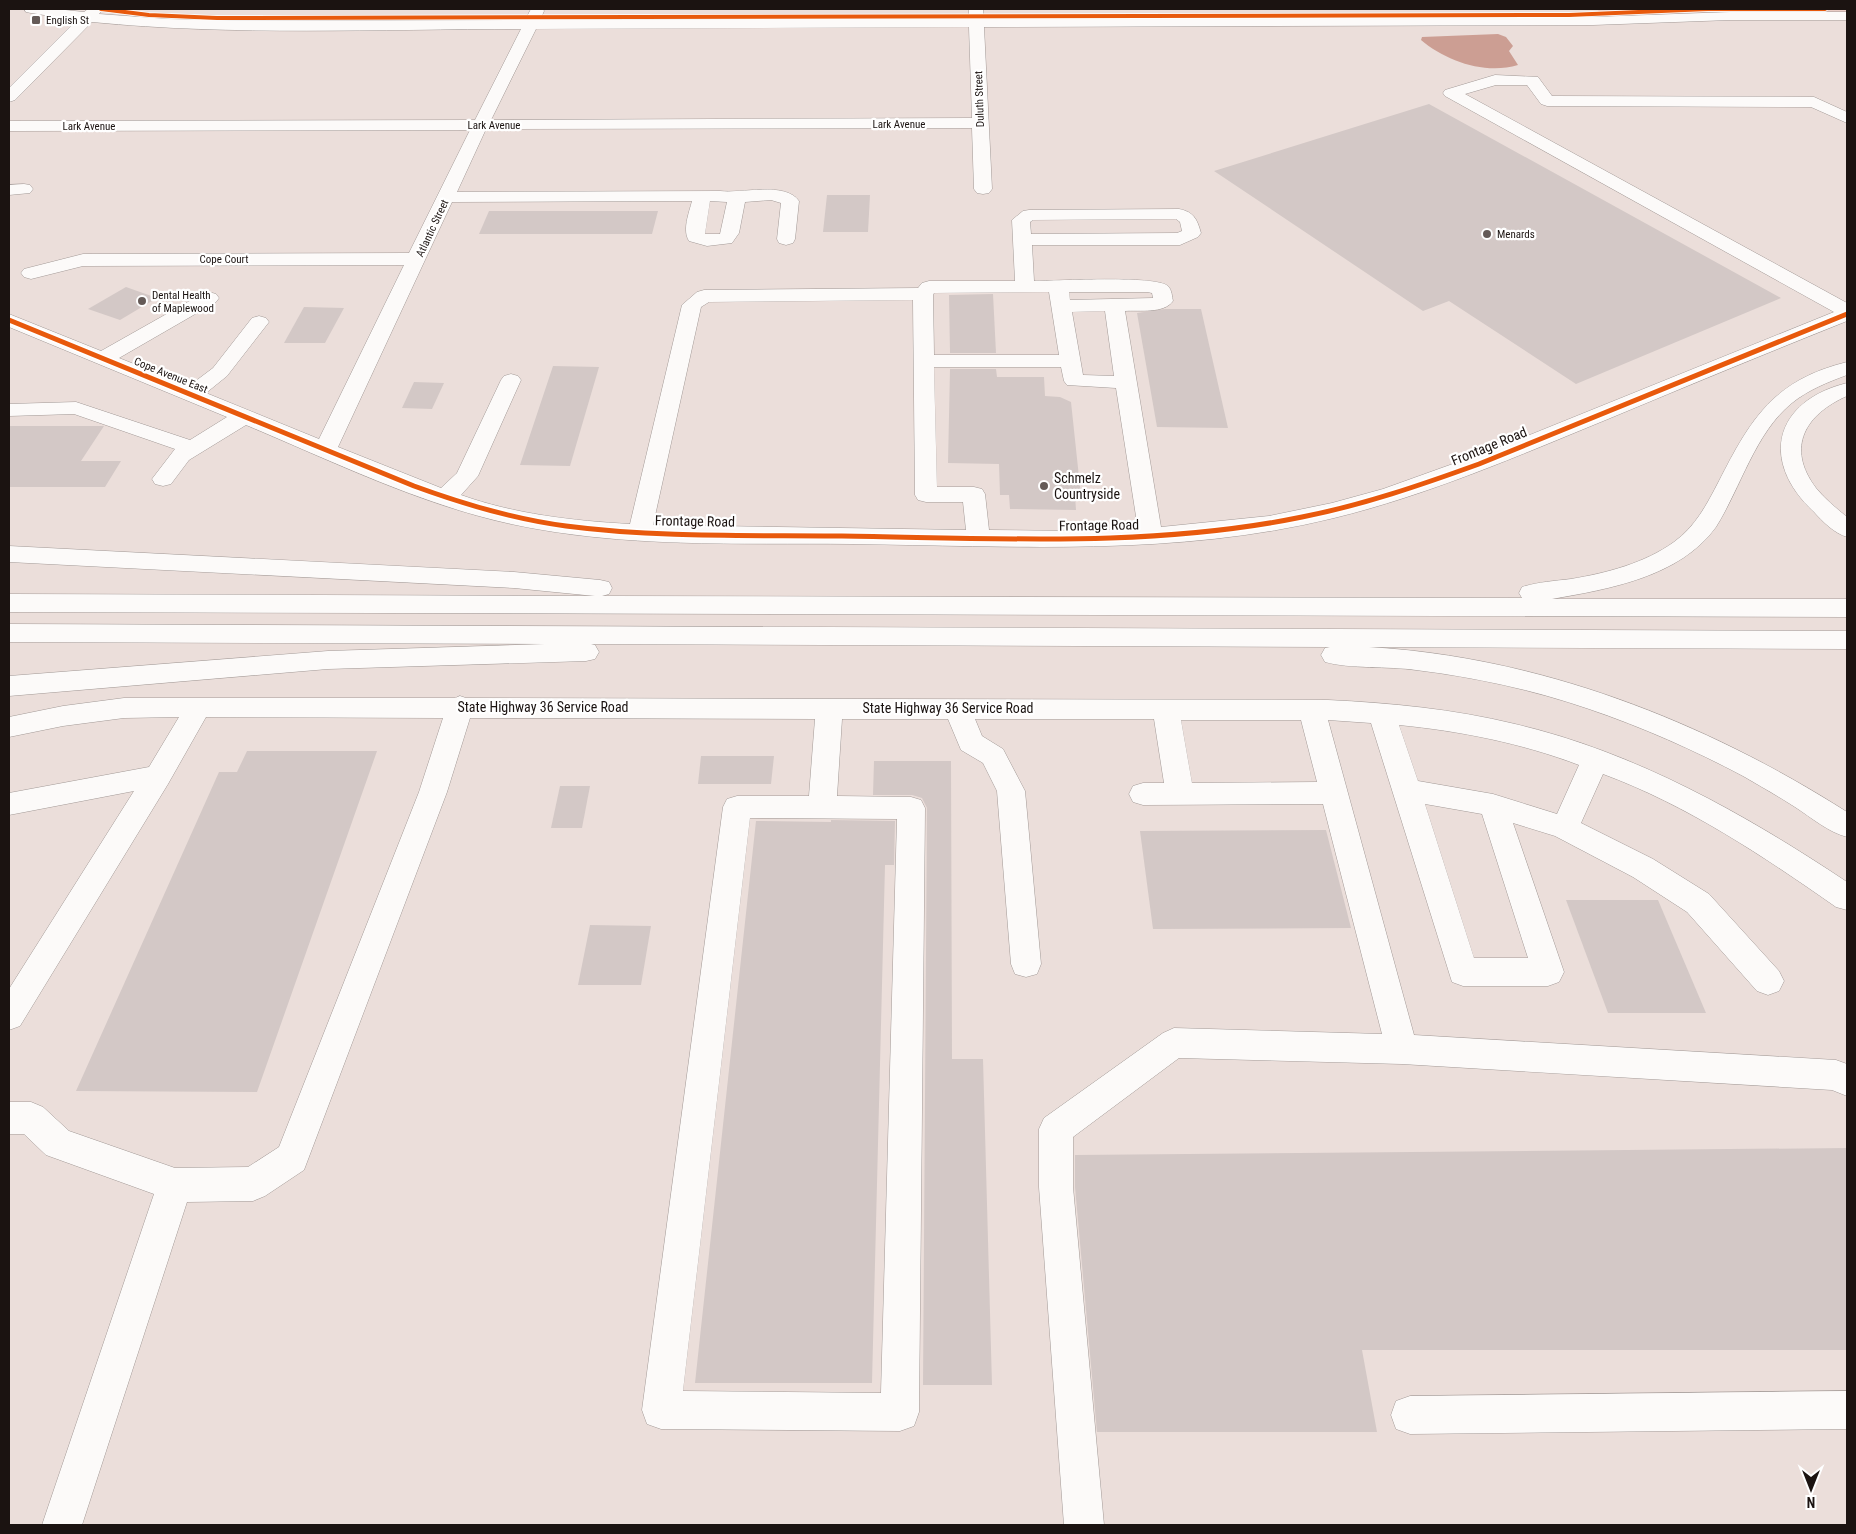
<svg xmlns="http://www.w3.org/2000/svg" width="1856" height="1534" font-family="'Roboto Condensed',sans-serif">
<rect width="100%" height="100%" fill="#ebdeda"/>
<!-- green -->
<path fill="#eaccc5" d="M1597,9H1847V17H1604Z"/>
<!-- water -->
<path fill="#cc9e93" d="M1498,34L1506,37L1513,46L1509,51L1518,65C1485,75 1446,61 1421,40L1422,37Z"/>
<!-- building -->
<g fill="#d3c8c6">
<path d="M1429,104L1781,298L1576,384L1449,301L1423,311L1214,171Z"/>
<path d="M827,195H870L868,232H823Z"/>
<path d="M489,211H658L652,234H479Z"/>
<path d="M126,287L157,298L120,320L88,309Z"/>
<path d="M993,294L996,353H950L949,295Z"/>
<path d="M304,307L344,308L325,343H284Z"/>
<path d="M1165,309H1201L1228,428L1157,427L1137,313Z"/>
<path d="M553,366L599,367L570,466L520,465Z"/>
<path d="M950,369H996L997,377H1044L1045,396L1060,397L1071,402L1081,496H1075L1076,510L1010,509L1009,495H1000L999,464L948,463Z"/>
<path d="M414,382L444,383L432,409L402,408Z"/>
<path d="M9,426H104L81,461H121L105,487H9Z"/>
<path d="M247,751H377L257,1092L76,1091L219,772H237Z"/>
<path d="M701,756H774L771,784H698Z"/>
<path d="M874,761H951L952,1059H983L992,1385H923L927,808L922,798L912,795H873Z"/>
<path d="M560,786H590L582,828H551Z"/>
<path d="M831,820L895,821L894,865H885L872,1383H695L756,821L831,822Z"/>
<path d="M1326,830L1351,928L1153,929L1140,831Z"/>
<path d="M1566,900H1658L1706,1013H1608Z"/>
<path d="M590,925L651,926L641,985H578Z"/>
<path d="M1847,1148V1350H1362L1377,1432H1097L1075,1187V1155Z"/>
</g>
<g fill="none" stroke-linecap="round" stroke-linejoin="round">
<defs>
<g id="minor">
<path d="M24,9H56L84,12L88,9H103L99,14L168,19L250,21L525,20L531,9H543L544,11L540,20L969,18V9H983L984,18L1593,17L1730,12H1847V20H1730L1593,25L984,27L992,189L989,193L983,194L977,193L974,189L972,128L486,129L457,192L720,191C741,194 785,181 799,201L795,239L793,243L786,245L779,243L777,239L781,203L771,200L745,202L739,233L732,243L707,246L689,241C682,230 689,213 692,201L452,202L338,447L441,488L457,473L501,380L504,376L511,374L518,376L521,380L478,476L461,495C514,514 574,521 630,524L682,305L697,292L704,290L918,288L922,283L929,281H1015L1012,220L1023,211L1029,210L1179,209C1194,212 1197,219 1201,233L1198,237L1180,245H1032L1034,281C1057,281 1155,275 1168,286C1172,290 1172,297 1173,301C1164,314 1139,310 1125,311L1161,527L1269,516L1332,503L1383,489L1500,447L1834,312L1445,96L1443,93L1445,90L1495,75L1538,77L1552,96L1814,97L1847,112V123L1811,107L1547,106L1541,104L1527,85H1496L1465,94L1847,303V321C1767,353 1687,386 1608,419C1518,456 1428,495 1334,518C1176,557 1012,546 852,544C738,543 622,548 511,524C419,504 332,461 246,425L189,460L171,484L163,486L155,484L152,479L175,449L74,414L9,416V404L76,402L190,440L227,417L9,327V314L101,351L202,294L209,292L216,294L219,298L216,302L119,358L189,386L213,368L252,318L259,316L266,318L269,322L227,376L206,393L319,439L404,265L83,266L31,279L24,277L21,273L24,269L83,254L409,253L470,130L9,131V121L475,120L521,29C378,29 234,36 92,22L15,100L9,102V88L77,20L31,13L26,12ZM969,27L972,118L491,120L536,29ZM710,201L727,202L720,234H705ZM1176,219L1180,222L1182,231L1177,233L1031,234L1030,222L1033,220ZM1049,292L1059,355H934L933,295L934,293ZM1069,292H1147L1152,293L1153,298L1070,300ZM913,300L915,495L918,500L926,502H963L966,530L653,525L701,307L709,302ZM1105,311L1114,376L1083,375L1072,312ZM934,367H1061L1064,381L1067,385L1116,388L1138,529L1078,531L989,530L985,494L982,489L974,487H937Z"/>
<path d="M24,184L30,185L33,189L30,193L9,195V185Z"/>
<path d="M460,696L466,698L1328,700C1391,703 1453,709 1515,724C1635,752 1745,814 1847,882V910L1836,907C1763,856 1687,805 1603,774L1581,823L1653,859L1709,894L1779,971L1784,981L1779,991L1768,995L1757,991L1687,912L1633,877L1555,836L1513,823L1564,972L1559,982L1548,986H1463L1452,982L1371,723L1328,720L1414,1035L1836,1060L1847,1064V1096L1832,1090L1402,1064L1179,1058L1073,1137V1187L1104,1525H1064L1039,1187V1129L1044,1118L1163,1033L1174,1028L1382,1034L1323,804L1143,805L1133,802L1129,794L1133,786L1143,783H1164L1154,719H975L982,736L1003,749L1025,791L1041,964L1037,974L1026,977L1015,974L1011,964L997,791L983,763L961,750L948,719H842L837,796L911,797L921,800L925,808L919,1412L914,1426L900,1431L661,1429L647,1424L642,1410L723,807L727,799L737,796H809L815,719L470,718L447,792L304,1170L265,1196L253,1201L187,1202L82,1525H42L154,1194L46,1155L24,1134H9V1102H31L43,1107L69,1131L175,1168L248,1167L279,1147L419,792L443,718L206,717L168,784L20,1026L9,1030V989L134,791L9,815V793L149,767L179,717L124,718L63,726L9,737V717L63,706L124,698H455ZM1181,720H1301L1317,782L1192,783ZM1399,725C1460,731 1521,743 1579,765L1557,814L1493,794L1418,781ZM1425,804L1482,814L1528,958H1474ZM750,818L897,819L881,1393L683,1391Z"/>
<path d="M1847,1391V1429L1410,1434L1396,1429L1391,1415L1396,1401L1410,1396Z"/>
</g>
<g id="highway">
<path d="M1847,362V375C1828,382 1808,390 1792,403C1755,433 1741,487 1716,527C1680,577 1609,589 1552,599H1847V617L9,612V594L595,596L514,588L9,562V546L514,572L600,580L609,582L612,588L609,594L602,596L1522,598L1519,593L1522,587C1538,582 1555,581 1571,579C1607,573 1645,563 1674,542C1696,526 1707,504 1719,481C1751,418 1774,380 1847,362Z"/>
<path d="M1847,383V396C1806,414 1785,447 1816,488C1825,499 1836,508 1847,517V537C1834,533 1823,522 1814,512C1759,461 1774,401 1847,383Z"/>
<path d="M9,624L1847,631V649L1369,647C1540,657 1704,721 1847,812V837C1828,832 1812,818 1795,807C1778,796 1760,786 1743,776C1694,750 1642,727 1589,709C1534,690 1474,677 1416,670C1389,666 1349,669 1325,662L1321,655L1325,648L1330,647L591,644L595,645L599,652L595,659L586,661L328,669L9,696V676L328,651L545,644L9,642Z"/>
</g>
</defs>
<!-- minor casing -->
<use href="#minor" stroke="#a29996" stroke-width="1"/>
<!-- highway casing -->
<use href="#highway" stroke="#a29996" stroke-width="1"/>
<!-- minor -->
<use href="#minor" fill="#fcfaf9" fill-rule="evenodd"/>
<!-- highway -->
<use href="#highway" fill="#fcfaf9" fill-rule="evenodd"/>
<defs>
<path id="cycleway-far1" d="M101,9L149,15L217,18L1569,15L1708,9H1825"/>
<path id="cycleway" d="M9,320L414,486C463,504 513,519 566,526C657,538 750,535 842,536C995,538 1151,548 1302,517C1363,505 1421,485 1479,464L1847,314"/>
</defs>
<!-- cycleway-far1 casing -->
<use href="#cycleway-far1" stroke="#fff" stroke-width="5.5"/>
<!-- cycleway casing -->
<use href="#cycleway" stroke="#fff" stroke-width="8"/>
<!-- cycleway-far1 -->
<use href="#cycleway-far1" stroke="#e8590c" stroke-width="4"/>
<!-- cycleway -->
<use href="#cycleway" stroke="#e8590c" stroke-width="5"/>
</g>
<!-- markers -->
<g fill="#645a57" stroke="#fff" stroke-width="2">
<rect x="31" y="15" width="10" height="10" rx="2.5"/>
<circle cx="1487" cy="234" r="5"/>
<circle cx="142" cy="301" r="5"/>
<circle cx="1044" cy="486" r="5"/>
</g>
<g text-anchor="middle" stroke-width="4.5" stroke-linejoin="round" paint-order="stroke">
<!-- far-poi labels -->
<g font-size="11" fill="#1b1311" stroke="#fff" text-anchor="start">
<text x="46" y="24">English St</text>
<text x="1497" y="238">Menards</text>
<text x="152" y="299">Dental Health<tspan x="152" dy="13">of Maplewood</tspan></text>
</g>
<!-- far-street labels -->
<g font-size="11" fill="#1b1311" stroke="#fff">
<text transform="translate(979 99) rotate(-92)" y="4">Duluth Street</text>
<text x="899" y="128">Lark Avenue</text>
<text x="494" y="129">Lark Avenue</text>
<text x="89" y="130">Lark Avenue</text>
<text transform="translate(432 228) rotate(-65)" y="4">Atlantic Street</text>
<text x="224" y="263">Cope Court</text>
<text transform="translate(171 375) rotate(22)" y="4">Cope Avenue East</text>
</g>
<!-- street labels -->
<g font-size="14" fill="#1b1311" stroke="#fff">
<text transform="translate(1489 446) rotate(-22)" y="5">Frontage Road</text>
<text transform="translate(695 521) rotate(1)" y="5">Frontage Road</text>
<text transform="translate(1099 525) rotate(-1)" y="5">Frontage Road</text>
<text x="543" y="712">State Highway 36 Service Road</text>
<text x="948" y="713">State Highway 36 Service Road</text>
</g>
<!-- poi labels -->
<g font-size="14" fill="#1b1311" stroke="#fff" text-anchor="start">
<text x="1054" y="483">Schmelz<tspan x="1054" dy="16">Countryside</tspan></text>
</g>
</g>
<!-- border -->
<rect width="1856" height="1534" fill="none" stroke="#1b1311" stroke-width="20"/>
<!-- north arrow -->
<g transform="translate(1811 1489) rotate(180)" stroke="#ffffff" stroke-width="4" paint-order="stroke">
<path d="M0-4L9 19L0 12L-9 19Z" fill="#1b1311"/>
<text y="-8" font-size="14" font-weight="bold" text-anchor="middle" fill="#1b1311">N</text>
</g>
</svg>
